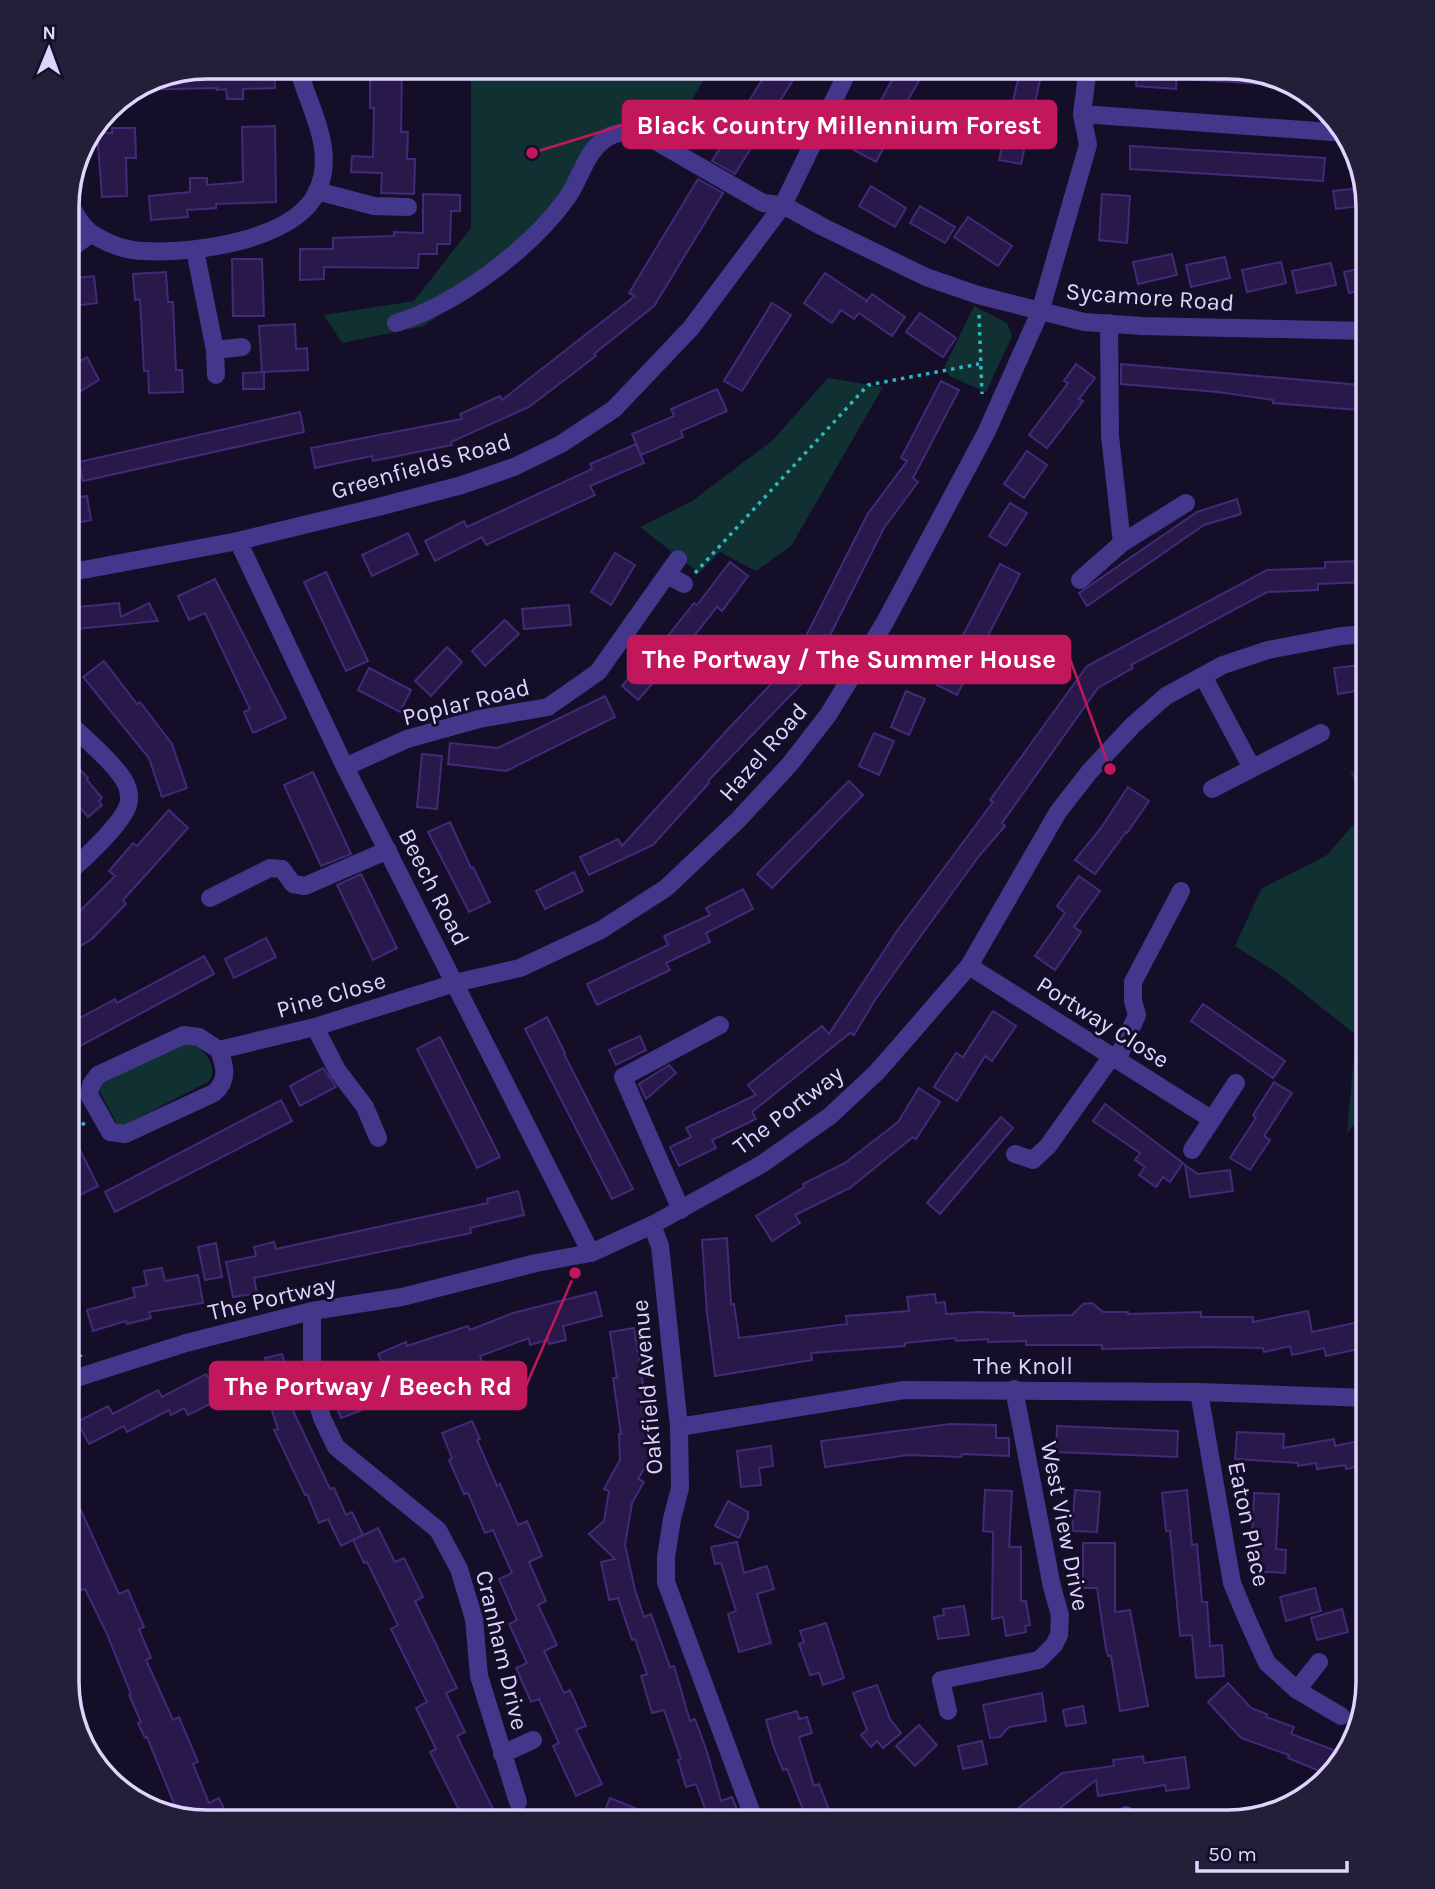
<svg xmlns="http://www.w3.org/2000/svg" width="1435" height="1889" font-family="Karla,sans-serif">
<rect width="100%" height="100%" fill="#150e28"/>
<!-- green -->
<g fill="#113032">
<path d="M471,67H711L664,149L633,134L612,144L489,280L424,326L342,343L324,315L414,301L471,228Z"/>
<path d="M974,306L1007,323L1012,336L986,392L949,376L945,366Z"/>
<path d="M828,378L883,387L791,546L756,571L720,552L699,573L640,527L692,501L773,440Z"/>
<path d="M1368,768V806L1350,772Z"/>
<path d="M1368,808V1108L1347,1133L1356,1035L1282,976L1235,946L1261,889L1327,855Z"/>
<path d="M188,1041C202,1046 221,1068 208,1082L122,1126L117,1124L98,1088L103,1082Z"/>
</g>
<!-- building -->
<g fill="#28194a" stroke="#412a77" stroke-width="2">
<path d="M206,66L274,67L275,88L243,89V99H227L226,89L217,90V88L132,90L153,77Z"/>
<path d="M370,67H402L401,132H408L407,159H415L414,194L381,193L382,173L351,172L352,156L373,157L374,108H370Z"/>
<path d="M770,67H801L735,174L712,161Z"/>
<path d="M1021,67H1043L1021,164L999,160Z"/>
<path d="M1138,67H1177L1176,89L1136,86Z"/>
<path d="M1187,67H1237L1277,79L1275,85L1187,79Z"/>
<path d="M898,69L919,81L892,127L894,128L876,162L854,150Z"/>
<path d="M275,126L276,202L216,204V208L187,210L188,217L151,220L149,196L190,192V178H207V185L243,182L242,127Z"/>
<path d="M112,128H135L136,158H126L127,196L102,197L97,133H112Z"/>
<path d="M1130,146L1325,158L1323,181L1130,169Z"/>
<path d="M698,179L723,193L654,306L594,354L596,356L529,407L451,442L452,445L373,461L372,456L315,468L311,448L462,419L460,414L500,396L502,400L635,296L629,293Z"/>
<path d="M871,186L906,208L895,227L859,206Z"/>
<path d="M1363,188L1368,205L1336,209L1333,191Z"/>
<path d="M423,194L460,195V211H451L450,244H437V254H419L418,268L324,267V279L300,280V249H333V238L394,236V232L423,233Z"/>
<path d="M1102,194L1130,196L1127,243L1099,240Z"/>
<path d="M920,206L955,227L945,243L910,223Z"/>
<path d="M968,217L1012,246L998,266L954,237Z"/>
<path d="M1172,254L1177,275L1138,284L1133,262Z"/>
<path d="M1225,257L1230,278L1191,287L1186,265Z"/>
<path d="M232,259H262L264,316H233Z"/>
<path d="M1281,262L1286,283L1247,292L1242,270Z"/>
<path d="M1331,263L1336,285L1297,293L1292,271Z"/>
<path d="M1368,267V289L1349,293L1344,272Z"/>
<path d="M166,272L168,302H173L176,370H182L183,392L149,393L148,371H144L140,299L135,300L133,274Z"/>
<path d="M825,273L867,301L865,303L872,294L905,317L892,336L859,313L854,319L841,310L832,323L804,303Z"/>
<path d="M94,276L97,303L67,307V279Z"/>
<path d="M772,303L791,315L742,391L724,381Z"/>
<path d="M920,313L956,338L943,357L906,332Z"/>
<path d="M295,324L296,349L307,348L308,370L262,372L259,326Z"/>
<path d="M87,357L99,380L79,392L67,368Z"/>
<path d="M1076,364L1095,378L1079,399L1083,401L1047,448L1029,435L1068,383L1064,381Z"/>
<path d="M1121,364L1360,385L1358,410L1273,403V400L1218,392L1121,384Z"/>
<path d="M264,372V389H243V373Z"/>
<path d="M941,381L959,390L913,478L918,482L884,528L810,675L708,781L709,783L653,845L589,875L580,857L618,839L622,846L729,728L794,660L867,515L907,461L901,458Z"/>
<path d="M717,389L727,411L681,431L683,437L641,455L632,434L674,416L671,409Z"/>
<path d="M300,412L304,432L83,481L79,462Z"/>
<path d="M636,444L644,463L590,486L595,495L486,545L482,537L435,561L425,541L464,521L467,527L592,469L590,464Z"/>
<path d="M1027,451L1047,465L1024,498L1004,484Z"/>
<path d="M87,496L91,520L67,525V499Z"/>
<path d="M1237,499L1241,514L1204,525L1087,606L1079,593L1197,512Z"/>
<path d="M1010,503L1027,513L1006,546L989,536Z"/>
<path d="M408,533L418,554L372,576L362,555Z"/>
<path d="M615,553L635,565L611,605L591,592Z"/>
<path d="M1368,561V582L1318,584V590L1267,592L1131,665L1133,668L1098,688L1002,823L1005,826L979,856L915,944L875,1000L854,1035L850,1033L752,1112L756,1119L712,1140L716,1148L679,1166L670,1147L691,1137L686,1128L756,1095L748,1085L822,1026L829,1034L897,931L993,802L990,800L1087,666L1267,570L1325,568V562Z"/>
<path d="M730,562L748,576L722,611L717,607L679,655L678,654L638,700L622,686L653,649L656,651L694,603L697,605Z"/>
<path d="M1000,564L1020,574L957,695L937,685Z"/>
<path d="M326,572L368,661L346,671L304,582Z"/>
<path d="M215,579L286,718L253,733L244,712L250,709L205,613L189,620L178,596Z"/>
<path d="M119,603L121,617L149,603L158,621L67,630V608Z"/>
<path d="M569,605L571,625L524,629L522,609Z"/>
<path d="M505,620L519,634L485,666L472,651Z"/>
<path d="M447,647L462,662L431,696L415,681Z"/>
<path d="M104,661L137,704L140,702L172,744L187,788L162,797L149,758L83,677Z"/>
<path d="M1368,664V689L1338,694L1334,668Z"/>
<path d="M369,668L411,690L400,712L358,690Z"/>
<path d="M906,691L925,699L909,735L891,727Z"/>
<path d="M605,696L615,717L506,771L448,764L450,743L498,748Z"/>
<path d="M874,733L894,741L879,775L859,766Z"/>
<path d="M422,754L442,756L437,809L417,807Z"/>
<path d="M67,756L88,778L87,780L102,798L99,801L102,805L88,817L67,792Z"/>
<path d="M313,772L351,854L321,866L284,785Z"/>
<path d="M849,781L863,795L772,888L757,874Z"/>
<path d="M1128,787L1149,801L1127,833L1126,832L1095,874L1075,860L1101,828Z"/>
<path d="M169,810L188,828L123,900L126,904L92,939L67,954V924L115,876L109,871L133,843L137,846Z"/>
<path d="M450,822L471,868L473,867L490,902L469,912L428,832Z"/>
<path d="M574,872L583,891L545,909L536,891Z"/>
<path d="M361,874L397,948L373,960L337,885Z"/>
<path d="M1079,876L1100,891L1074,927L1081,932L1055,970L1035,956L1065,913L1057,906Z"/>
<path d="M743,889L753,909L706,933L710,942L666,963L670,970L597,1005L587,984L668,945L664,936L710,915L706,908Z"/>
<path d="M266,938L276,957L234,978L225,959Z"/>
<path d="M204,956L214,974L67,1053V1025L115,999L117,1003Z"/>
<path d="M1203,1004L1285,1061L1273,1078L1191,1021Z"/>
<path d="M993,1011L1016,1026L992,1061L985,1056L957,1101L934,1087L956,1053L963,1057Z"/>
<path d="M547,1017L565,1053L564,1054L633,1189L612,1199L525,1029Z"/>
<path d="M640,1036L646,1050L616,1065L609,1050Z"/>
<path d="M440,1037L500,1157L477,1168L417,1049Z"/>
<path d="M669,1065L676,1073L646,1099L639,1084Z"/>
<path d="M323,1068L336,1087L300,1106L290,1086Z"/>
<path d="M1274,1082L1292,1093L1264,1136L1270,1140L1250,1170L1230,1158L1256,1118L1253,1115Z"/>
<path d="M919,1088L940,1102L916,1139L913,1137L850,1188L795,1215L800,1223L772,1241L756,1216L804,1187L803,1184L845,1163L898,1122Z"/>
<path d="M281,1100L292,1121L115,1212L105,1192Z"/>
<path d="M1105,1104L1183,1163L1170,1182L1163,1177L1156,1187L1139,1175L1145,1167L1135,1160L1140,1153L1093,1121Z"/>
<path d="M1001,1117L1013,1128L940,1214L927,1203Z"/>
<path d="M78,1146L98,1186L78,1196L67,1172V1151Z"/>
<path d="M1185,1165L1198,1174L1230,1170L1233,1191L1190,1197Z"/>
<path d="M518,1191L524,1215L470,1228L471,1233L254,1278L257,1293L233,1297L226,1262L256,1256L254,1247L274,1242L276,1249L488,1203L487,1199Z"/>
<path d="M727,1238L731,1304H734L739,1338L847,1324L846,1316L909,1311L907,1297L935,1294L936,1303L945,1302L946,1314L979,1312L1014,1313V1316L1072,1315L1083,1304L1092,1303L1103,1312H1128V1314L1201,1312V1317H1253V1322L1308,1311L1312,1332L1368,1320V1347L1326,1356L1324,1348L1292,1355L1290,1346L1264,1352L1263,1348L1206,1347L1102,1349V1345H1026V1341L988,1342V1339L956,1341L955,1338L905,1343V1346L811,1353L812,1360L715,1376L707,1313L702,1240Z"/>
<path d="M216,1243L222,1277L205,1280L198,1247Z"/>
<path d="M162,1268L165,1281L198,1275L203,1303L149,1312L151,1318L127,1324L126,1321L93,1331L87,1310L135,1297L133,1288L147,1285L144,1271Z"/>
<path d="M596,1292L602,1316L563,1326L566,1340L549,1344L548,1340L530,1345L529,1338L480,1356L485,1370L473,1374L477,1384L459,1390L449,1364L388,1389L392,1399L341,1418L333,1397L348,1391L345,1383L385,1369L378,1354L406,1342L407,1346L468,1326L470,1330L513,1313Z"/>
<path d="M634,1328L654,1452L638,1479L644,1482L632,1503L625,1545L635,1590L644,1617L651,1614L670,1667L674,1666L690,1721L695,1719L707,1752L721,1801L732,1797L742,1822H710L696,1784L686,1787L678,1760L681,1759L664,1710L652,1713L641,1676L647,1674L635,1639L632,1640L618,1598L609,1600L601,1562L615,1559L589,1534L604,1521L609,1491L604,1489L620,1460L619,1434H621L613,1378H617L610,1332Z"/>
<path d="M282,1354L295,1398L288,1400L330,1489L334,1488L346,1515L352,1512L363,1535L341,1546L328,1519L319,1523L307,1494L305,1495L274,1430L278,1429L266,1393L219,1407L216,1401L188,1415L184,1408L171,1415L169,1410L127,1432L124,1426L89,1444L77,1422L108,1406L113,1414L158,1390L162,1397L206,1374L211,1383L267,1365L265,1358Z"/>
<path d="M472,1421L480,1439L477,1440L497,1486L500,1484L518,1525L527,1521L542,1556L529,1562L546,1601L538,1605L557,1645L544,1651L564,1693L570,1690L586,1726L576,1730L602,1784L576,1796L553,1746L559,1743L539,1699L531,1702L516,1668L527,1663L509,1624L517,1620L499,1579L512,1573L493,1530L485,1533L468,1493L464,1494L449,1460L452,1458L442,1433Z"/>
<path d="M950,1424L996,1425V1438H1009V1456L962,1454L961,1457L908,1455L825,1467L821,1441Z"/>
<path d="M1057,1426L1178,1431L1177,1457L1056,1452Z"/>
<path d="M1237,1432L1284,1434L1283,1448L1334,1439L1335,1446L1368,1439V1464L1346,1469L1345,1465L1317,1469L1316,1463L1298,1466V1463L1235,1459Z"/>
<path d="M771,1446L773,1466L759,1468L761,1485L741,1487L737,1451Z"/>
<path d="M67,1480L119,1594L128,1590L144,1627L139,1629L151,1658L146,1660L173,1720L179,1717L198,1762L193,1764L209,1803L219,1798L227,1815L209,1822L186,1817L182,1809L177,1811L147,1737L145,1738L138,1723L141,1722L129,1695L131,1694L107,1634L85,1589L81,1590L73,1574L75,1573L67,1554Z"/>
<path d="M985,1490L1012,1491L1009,1547H1021V1601H1026L1030,1625L1025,1626L1026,1632L1006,1636L1003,1617L992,1619L993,1532L983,1531Z"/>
<path d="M1075,1490L1100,1492L1097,1532L1072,1531Z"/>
<path d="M1187,1490L1192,1545L1197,1544L1202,1602H1207L1210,1646L1222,1645L1224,1676L1196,1678L1192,1635L1180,1636L1170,1531H1166L1162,1493Z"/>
<path d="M1254,1493L1279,1494L1276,1549L1286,1550L1285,1573L1254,1571L1256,1537H1252Z"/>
<path d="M728,1501L748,1512V1518L739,1538L715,1526Z"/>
<path d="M378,1528L395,1562L404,1558L423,1597L415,1601L457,1688L446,1693L465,1732L457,1736L494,1811L470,1822H465L430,1752L436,1749L416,1708L427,1702L391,1629L398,1625L367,1562L364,1563L353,1540Z"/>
<path d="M737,1542L744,1573L767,1566L774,1589L757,1594L771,1643L739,1652L728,1614L736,1611L721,1563L715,1564L711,1547Z"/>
<path d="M1083,1543H1115V1612L1130,1610L1148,1706L1120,1711L1111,1656H1108L1106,1649L1097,1588H1083Z"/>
<path d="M1315,1588L1321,1611L1286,1621L1280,1597Z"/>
<path d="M964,1606L969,1635L938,1639L934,1617L944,1615L943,1609Z"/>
<path d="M1342,1609L1348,1632L1317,1640L1311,1618Z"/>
<path d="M826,1623L844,1678L823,1685L819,1673L810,1675L799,1644L804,1642L800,1631Z"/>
<path d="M1228,1683L1251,1708L1267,1714L1266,1717L1294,1727L1291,1734L1347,1755L1329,1775L1288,1758L1289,1755L1241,1738L1208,1702Z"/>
<path d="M877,1685L890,1719L901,1733L883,1748L877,1741L871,1747L861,1735L867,1730L853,1693Z"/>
<path d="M1042,1693L1046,1721L1009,1727L1000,1737L990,1738L983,1705Z"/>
<path d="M1083,1706L1086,1723L1066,1726L1063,1710Z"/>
<path d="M797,1711L799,1719L807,1717L812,1733L799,1737L814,1786L819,1784L834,1822H808L787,1769L783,1770L773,1745L766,1720Z"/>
<path d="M919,1725L937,1745L915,1766L896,1746Z"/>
<path d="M982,1741L987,1764L963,1769L958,1746Z"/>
<path d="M1143,1756L1144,1763L1185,1757L1189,1788L1166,1791L1165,1785L1098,1796L1096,1780L1042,1822H1018L1021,1813L1016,1810L1062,1773L1114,1766L1113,1760Z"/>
<path d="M610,1798L669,1822H600Z"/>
</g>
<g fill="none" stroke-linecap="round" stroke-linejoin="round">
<!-- path -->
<g stroke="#29bac0" stroke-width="3.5" stroke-dasharray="3.5 5" stroke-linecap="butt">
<path d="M979,315L982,394"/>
<path d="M695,573L868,385L979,364"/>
<path d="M67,1133L85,1123"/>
<path d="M67,1324L81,1357"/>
</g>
<!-- minor -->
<g stroke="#42378a" stroke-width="18">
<path d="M1082,114L1346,133"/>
<path d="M1356,165V164"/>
<path d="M317,191L374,206L408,207"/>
<path d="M67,196C72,209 81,227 94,235C108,244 127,251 144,251C192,254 296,241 318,190C336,147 308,107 298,67"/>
<path d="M195,250L215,350L216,375"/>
<path d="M67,251L91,234"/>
<path d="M396,323C457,304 529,250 567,198C578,183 586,154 600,143C613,131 628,130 645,135L763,203L783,205L823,227L926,277L978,295L1084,322L1142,326L1368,331"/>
<path d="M1109,323L1110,436L1122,543"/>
<path d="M215,350L242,347"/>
<path d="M238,541L345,767L591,1253"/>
<path d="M67,573L238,541L382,506L462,485L514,467L561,444L614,409L691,328L783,205L850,67"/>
<path d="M667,575L684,584"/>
<path d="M1080,580L1122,543L1186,503"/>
<path d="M1203,676L1252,768"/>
<path d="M345,767L407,739L479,719L548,707L598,672L678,559"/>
<path d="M1212,789L1321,733"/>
<path d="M67,874C81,862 123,823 128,805C130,799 129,790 126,784C117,765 83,737 67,721"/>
<path d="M210,898L270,868L282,869L293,884L305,886L388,850"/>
<path d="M969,966L1211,1119"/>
<path d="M315,1027L337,1070L365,1107L378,1138"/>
<path d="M219,1050C225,1066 229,1080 214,1093L125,1134L110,1132L89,1095L91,1085L98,1075L184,1035L199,1037L219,1050L315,1027L455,983L520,968L601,930L666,888L738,820L790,764L828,715L885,622L986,433L1040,312L1088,145L1082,114L1088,67"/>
<path d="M1117,1060L1137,1015L1133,1001V982L1181,891"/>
<path d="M1192,1150L1236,1083"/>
<path d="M1015,1154L1033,1160L1048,1146L1112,1056"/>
<path d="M681,1210L623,1077L720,1025"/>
<path d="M652,1225L660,1246L679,1427L680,1488L672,1519L666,1557V1582L755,1822"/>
<path d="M312,1311V1382L322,1418L336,1447L438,1530L459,1569L474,1619L479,1676L518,1802"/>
<path d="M67,1381L186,1343L312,1311L402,1297L536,1263L591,1253L652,1225L762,1164L830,1116L877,1072L918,1025L969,966L1058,812L1090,771L1133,725L1166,696L1223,665L1268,650L1341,636L1368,634"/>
<path d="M1199,1392L1232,1583L1247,1619L1267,1663L1297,1690L1341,1716"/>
<path d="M679,1427L904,1390L1199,1392L1368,1398"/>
<path d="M1297,1690L1319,1662"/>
<path d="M948,1711L941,1680L1039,1660L1054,1645L1059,1635L1060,1615L1052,1587L1014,1389"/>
<path d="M502,1754L533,1740"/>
<path d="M1126,1815V1822"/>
</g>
</g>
<g text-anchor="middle" stroke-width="6" stroke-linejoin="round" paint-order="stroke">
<!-- street labels -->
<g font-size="24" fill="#ded5ff" stroke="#150e28">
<text transform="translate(1150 297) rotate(4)" y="8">Sycamore Road</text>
<text transform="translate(421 466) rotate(-16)" y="8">Greenfields Road</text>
<text transform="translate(466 702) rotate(-14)" y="8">Poplar Road</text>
<text transform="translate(763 752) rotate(-49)" y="8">Hazel Road</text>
<text transform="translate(434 887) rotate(63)" y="8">Beech Road</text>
<text transform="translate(331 995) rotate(-16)" y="8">Pine Close</text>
<text transform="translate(1103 1022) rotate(32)" y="8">Portway Close</text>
<text transform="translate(788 1110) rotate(-37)" y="8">The Portway</text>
<text transform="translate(272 1298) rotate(-13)" y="8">The Portway</text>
<text x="1023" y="1374">The Knoll</text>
<text transform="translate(647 1387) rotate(-95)" y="8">Oakfield Avenue</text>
<text transform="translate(1249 1524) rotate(78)" y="8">Eaton Place</text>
<text transform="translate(1065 1526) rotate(79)" y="8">West View Drive</text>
<text transform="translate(502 1650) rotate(77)" y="8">Cranham Drive</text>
</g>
</g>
<!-- crop -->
<path d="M0 0H1435V1889H0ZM207 79H1228A128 128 0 0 1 1356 207V1682A128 128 0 0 1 1228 1810H207A128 128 0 0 1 79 1682V207A128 128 0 0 1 207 79Z" fill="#251e39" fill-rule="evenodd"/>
<path fill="none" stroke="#ded5ff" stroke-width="3.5" d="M207 79H1228A128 128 0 0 1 1356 207V1682A128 128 0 0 1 1228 1810H207A128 128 0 0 1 79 1682V207A128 128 0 0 1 207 79Z"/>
<!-- callouts -->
<path fill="none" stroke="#c2185b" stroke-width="2.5" d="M532 153L623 125M1110 769L1070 659M575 1273L526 1386"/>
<g fill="#c2185b" stroke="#150e28" stroke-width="2.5">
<circle cx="532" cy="153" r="7"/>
<circle cx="1110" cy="769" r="7"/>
<circle cx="575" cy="1273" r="7"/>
</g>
<g fill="#c2185b" stroke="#c2185b" stroke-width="2.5">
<rect x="623" y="101" width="433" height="47" rx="7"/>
<rect x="628" y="636" width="442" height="47" rx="7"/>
<rect x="210" y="1362" width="316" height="47" rx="7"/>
</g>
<g font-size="26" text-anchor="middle" font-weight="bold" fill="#fff">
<text x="839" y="134">Black Country Millennium Forest</text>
<text x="849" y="668">The Portway / The Summer House</text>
<text x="368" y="1395">The Portway / Beech Rd</text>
</g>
<!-- north arrow -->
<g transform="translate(49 49) rotate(1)" stroke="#150e28" stroke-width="5" paint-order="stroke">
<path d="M0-5L12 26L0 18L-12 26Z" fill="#ded5ff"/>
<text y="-10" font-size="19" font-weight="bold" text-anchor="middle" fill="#ded5ff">N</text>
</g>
<!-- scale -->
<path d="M1197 1861v10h150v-10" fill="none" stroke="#ded5ff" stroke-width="3.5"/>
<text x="1208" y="1861" font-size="21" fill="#ded5ff" stroke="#150e28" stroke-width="5" paint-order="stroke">50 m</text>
</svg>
